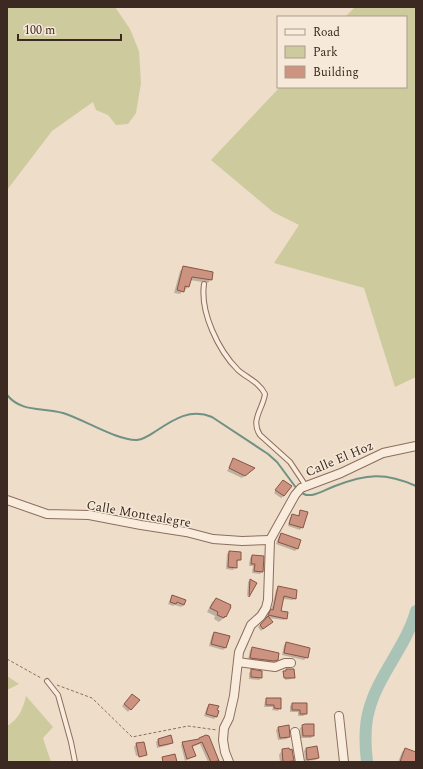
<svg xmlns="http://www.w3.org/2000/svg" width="423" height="769" font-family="Spectral,serif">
<rect width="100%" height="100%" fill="#eeddc9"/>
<!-- green -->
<g fill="#cdcb9d">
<path d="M7,7H115L130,29L139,51L141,83L136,113L128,124L116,125L108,115L96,110L93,102L52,131L7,190Z"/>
<path d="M355,7H416V377L395,387L364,288L274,263L299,225L273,212L211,160L280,87H406V17H345Z"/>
<path d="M7,676L19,684L7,690Z"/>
<path d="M26,696L53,727L43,738L51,762H7V726C19,719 23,709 26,696Z"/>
</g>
<!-- shadow -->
<g fill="#0003">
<path d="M183,268L211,279L208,283L190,280L188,287L185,290L184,289L180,294L174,293L180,271Z"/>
<path d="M234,459L253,468L242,478L227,471Z"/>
<path d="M281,483L284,496L281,498L274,493Z"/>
<path d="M301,511L302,527L300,530L288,526L290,518L292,516L297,517Z"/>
<path d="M281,534L297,549L295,551L276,544L279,536Z"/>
<path d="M229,552L240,560L236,562V567L233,570L226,569L227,554Z"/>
<path d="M252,556L262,572L260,574L252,573L253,566H249L250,558Z"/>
<path d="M250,580L255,583L247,597L248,582Z"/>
<path d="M278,587L295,598L293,600L283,599L280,612L286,618L284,620L268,618L269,624L261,631L258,627L271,611L276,590Z"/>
<path d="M172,596L184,605L181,607L175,605L173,606L168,604Z"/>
<path d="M216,599L226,616L219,622L214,619L215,616L207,612L212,602Z"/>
<path d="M214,633L228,637L225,648L223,650L209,646L212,635Z"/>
<path d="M286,643L307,657L304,660L282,655L284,645Z"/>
<path d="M253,648L277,660L271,663L248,660L250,650Z"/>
<path d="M252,670L261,678L259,680L249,679V673Z"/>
<path d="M286,670L294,677L291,679L285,680V672Z"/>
<path d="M132,695L138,700L128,712L122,706Z"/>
<path d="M267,699L280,708L278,711L272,710L273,707H264L265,701Z"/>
<path d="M292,704L306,714L303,716H298V712H290V706Z"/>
<path d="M209,705L216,711V717L214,719L204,716L207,707Z"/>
<path d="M303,726L313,735L311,738H301L300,728Z"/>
<path d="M278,728L289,736L287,739L278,740L276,730Z"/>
<path d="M199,739L218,761L217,762H208L200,744L192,747L195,756L185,761L181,745L183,743L198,740Z"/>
<path d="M158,740L172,743L169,745L157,748L156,742Z"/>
<path d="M136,744L146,755L144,756V754L136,756L134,747Z"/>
<path d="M306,749L318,758L316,760L305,761L304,751Z"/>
<path d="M405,749L416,753V762H398L402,752Z"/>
<path d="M282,750L293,761L292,762H280L279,755Z"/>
</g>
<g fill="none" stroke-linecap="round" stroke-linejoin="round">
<!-- stream -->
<g stroke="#709284" stroke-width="2">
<path d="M7,395C22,413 42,407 63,413C83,419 118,441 137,440C145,439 150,435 156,431C174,419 191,408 212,417L268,454L277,462L297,489"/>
<path d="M300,492L306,495H312C320,493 327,489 335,486C366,474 385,472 416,486"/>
</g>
<!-- river -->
<path stroke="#aac3b7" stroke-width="12" d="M367,762C365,745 364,727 369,710C378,675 406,647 416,611"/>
</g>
<!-- building -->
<g fill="#cc9380" stroke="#8a5444">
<path d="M183,266L213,272L212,280L192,277L189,287L185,286L184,292L177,290Z"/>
<path d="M233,458L255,468L245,476L229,468Z"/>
<path d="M283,480L292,486L284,496L275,490Z"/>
<path d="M300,510L308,512L303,528L289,524L292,514L299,516Z"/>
<path d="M281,533L301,540L298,549L278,542Z"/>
<path d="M229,551L241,552V560H237V568L228,567Z"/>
<path d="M252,555L264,556L263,572L254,571L255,564H251Z"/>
<path d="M250,579L257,583L249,597Z"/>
<path d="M278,586L297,590L296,599L284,596L281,611L288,612L287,619L268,615L271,609L273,610Z"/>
<path d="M172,595L186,600L184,605L177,602L176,604L170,602Z"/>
<path d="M216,598L231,605L230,607H231L226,617L225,616L224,618L217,615L218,612L210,608Z"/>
<path d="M268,616L273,622L263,629L260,625Z"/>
<path d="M214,632L230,636L226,648L211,644Z"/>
<path d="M286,642L310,648L308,658L284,653Z"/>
<path d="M252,647L279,653L278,660L274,661L250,658Z"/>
<path d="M251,669L262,671V678L251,677Z"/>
<path d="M286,669H294L295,678H284L283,671H286Z"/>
<path d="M132,694L140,700L131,710L124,704Z"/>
<path d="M266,698H281V709L274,708V705H266Z"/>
<path d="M292,703H307V714H300V710H292Z"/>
<path d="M209,704L219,706L217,710L219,711L217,717L206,714Z"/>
<path d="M305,724H314V736H303L302,725Z"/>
<path d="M289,725L290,737L280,738L278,727Z"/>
<path d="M171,735L173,743L159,746L158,739Z"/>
<path d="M206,735L209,736L219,761L211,762L202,742L192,746L196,756L187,759L182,742L199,739V738Z"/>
<path d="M144,742L147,755L139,757L136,743Z"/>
<path d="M317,746L319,758L307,760L306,748Z"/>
<path d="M289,748L290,750L292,749L294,761L283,762L282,749Z"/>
<path d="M405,748L416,752V762H400Z"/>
<path d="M175,754L177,762H163L162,757Z"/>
</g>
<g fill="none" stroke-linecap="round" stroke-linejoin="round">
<defs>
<g id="service">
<path d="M204,284C200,312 218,350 238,370C247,378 259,382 265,394C263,409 250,420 260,435L290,462L306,486"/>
<path d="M47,681L58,695L71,742L75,762"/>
</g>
<g id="minor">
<path d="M7,500L47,514L89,515L141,525L186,532L213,539L242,541L270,540"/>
<path d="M238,662L275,667L285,663H291"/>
<path d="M339,716L344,762"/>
<path d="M295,732L300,762"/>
<path d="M229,762L225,752L223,740L224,728L229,718L234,696L239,652L251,625L261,616L266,608L268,600L270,540L295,495L301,488L341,473L383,453L416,446"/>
</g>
</defs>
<!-- service casing -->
<use href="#service" stroke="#8b6e5e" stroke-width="6"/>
<!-- minor casing -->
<use href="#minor" stroke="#8b6e5e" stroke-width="10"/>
<!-- path -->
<g stroke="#8b6e5e" stroke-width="1" stroke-dasharray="3 2" stroke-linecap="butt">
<path d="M7,659L41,678"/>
<path d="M57,685L92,698L132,737L188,726L217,730"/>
</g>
<!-- service -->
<use href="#service" stroke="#f9ecdd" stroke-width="4"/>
<!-- minor -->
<use href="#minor" stroke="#f9ecdd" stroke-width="8"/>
</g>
<g text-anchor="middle" stroke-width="3" stroke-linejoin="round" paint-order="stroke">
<!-- street labels -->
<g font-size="13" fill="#3c2921" stroke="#f6e9d9">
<text transform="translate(339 458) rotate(-23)" y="5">Calle El Hoz</text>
<text transform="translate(139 513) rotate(10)" y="5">Calle Montealegre</text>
</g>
</g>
<!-- border -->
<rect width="423" height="769" fill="none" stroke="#3c2921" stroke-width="16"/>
<!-- legend -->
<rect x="277" y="16" width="130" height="72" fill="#f6e9d9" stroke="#ac9c8f"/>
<rect x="285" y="29" width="20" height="6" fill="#f9ecdd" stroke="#ac9c8f"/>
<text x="313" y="36" font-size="12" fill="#3c2921">Road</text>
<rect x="285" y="46" width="20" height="12" fill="#cdcb9d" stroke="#ac9c8f"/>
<text x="313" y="56" font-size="12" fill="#3c2921">Park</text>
<rect x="285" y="66" width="20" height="12" fill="#cc9380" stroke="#ac9c8f"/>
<text x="313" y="76" font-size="12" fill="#3c2921">Building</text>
<!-- scale -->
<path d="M18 34v6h103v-6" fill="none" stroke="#3c2921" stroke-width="2"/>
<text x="24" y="34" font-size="12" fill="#3c2921" stroke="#f6e9d9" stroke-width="3" paint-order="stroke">100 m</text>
</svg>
